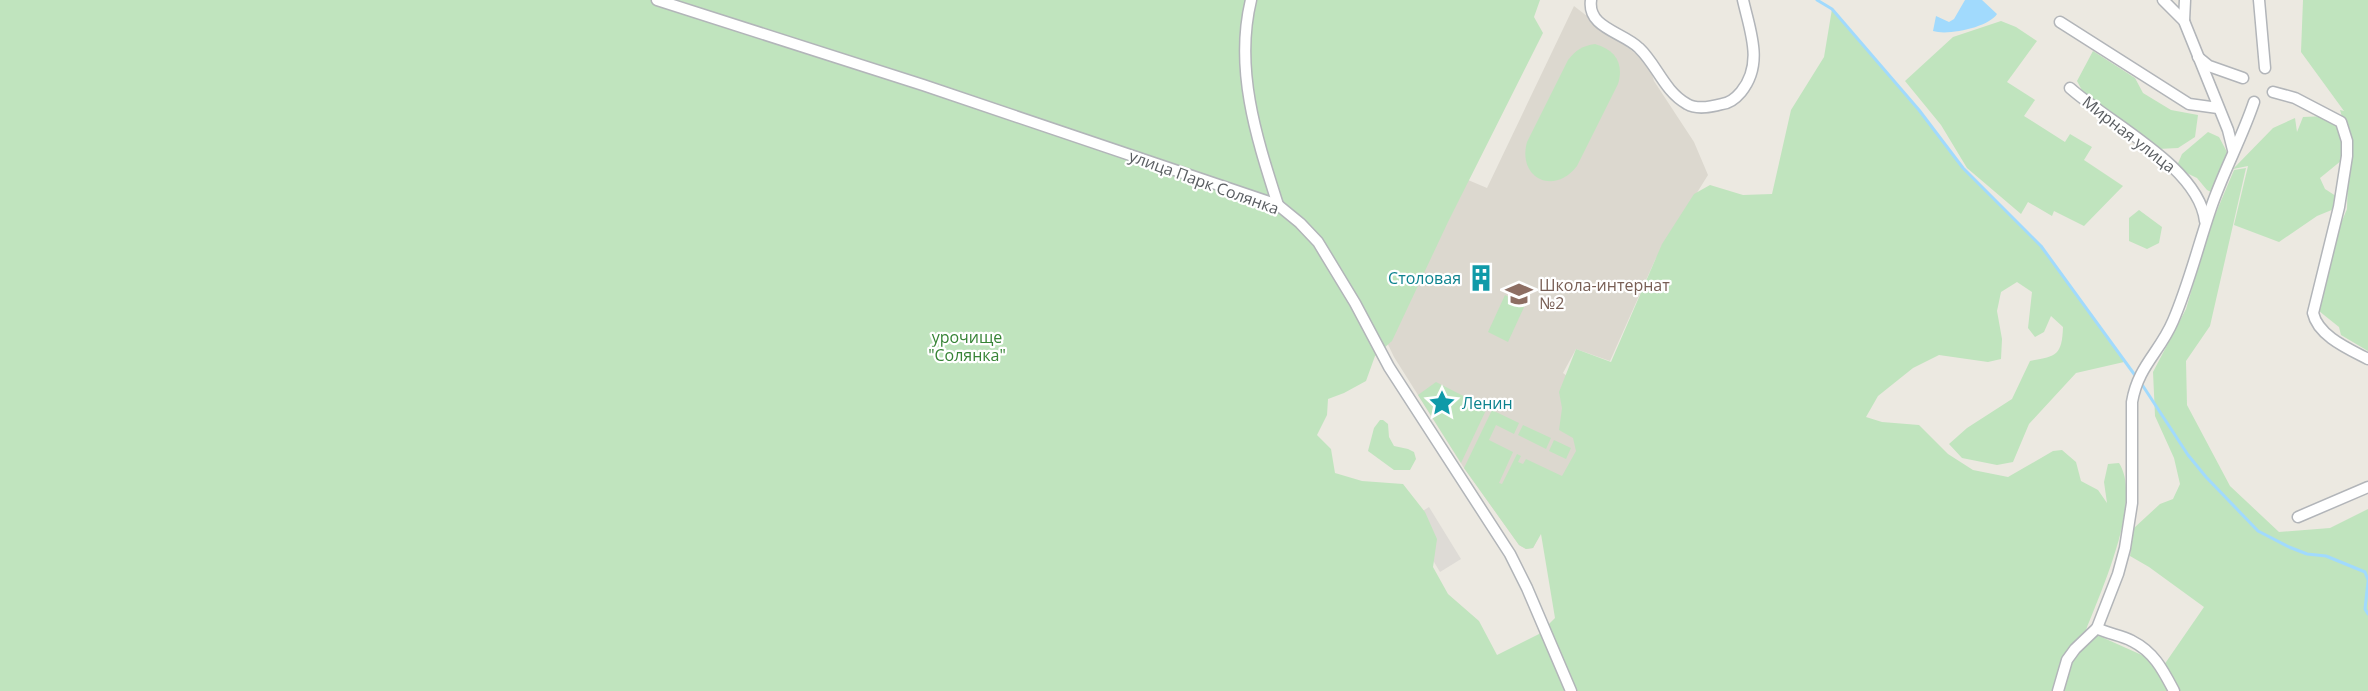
<svg xmlns="http://www.w3.org/2000/svg" width="2368" height="691" font-family="'Open Sans',sans-serif">
<rect width="100%" height="100%" fill="#ece9e1"/>
<!-- industrial -->
<path fill="#dedbd6" d="M1429,507L1461,559L1440,572L1418,535L1412,518Z"/>
<!-- education -->
<path fill="#dcd8cf" d="M1574,6L1649,64L1654,81L1694,142L1708,175L1655,260L1610,361L1576,349L1563,373L1597,400L1602,410L1533,548L1526,549L1519,545L1464,468L1394,357L1380,328L1461,177L1487,188Z"/>
<!-- green -->
<g fill="#c0e4be">
<path d="M0,0H1540L1534,17L1543,33L1448,222L1392,341L1375,356L1366,381L1344,393L1328,399L1327,415L1317,435L1331,449L1335,473L1362,481L1403,484L1425,512L1437,539L1433,567L1448,594L1479,621L1497,655L1539,634L1555,618L1541,534L1533,548L1526,549L1519,545L1464,468L1492,410L1519,423L1514,434L1496,425L1489,440L1513,452L1499,483L1502,484L1517,454L1521,456L1518,462L1523,464L1526,459L1562,476L1576,451L1573,438L1559,430L1562,408L1559,392L1576,349L1611,362L1662,244L1694,194L1710,185L1743,195L1772,194L1791,110L1824,57L1832,9L1919,110L1963,168L2041,246L2124,362L2076,373L2029,424L2013,462L1997,465L1962,458L1949,444L1967,428L2012,399L2030,361C2056,356 2062,356 2063,327L2051,316L2044,332L2035,337L2028,328L2032,292L2017,282L2001,292L1997,311L2002,339L2001,359L1988,362L1939,355L1913,368L1878,396L1866,417L1882,422L1919,425L1948,454L1973,470L2008,477L2053,451L2062,450L2076,462L2081,481L2098,490L2107,503L2104,482L2108,464L2119,463C2143,500 2101,591 2086,630L2164,665L2204,607L2149,567L2130,556L2134,528L2160,504L2173,499L2180,484L2174,458L2155,416L2153,372L2186,309L2210,227L2234,170L2246,168L2210,326L2186,361L2187,405L2230,486L2279,532L2330,528L2368,509V691H0Z"/>
<path d="M2303,0H2368V351L2341,335L2339,327L2319,311L2326,259L2347,209L2349,141L2340,110L2344,111L2301,52Z"/>
<path d="M2001,21L2016,27L2037,41L2007,82L2035,100L2024,116L2065,142L2070,134L2092,147L2084,160L2123,186L2084,226L2054,211L2052,216L2028,202L2021,214L1967,168L1941,125L1905,81L1953,37Z"/>
<path d="M1595,44C1616,50 1624,64 1618,84L1577,166C1554,196 1517,178 1527,142L1568,60C1576,50 1582,46 1595,44Z"/>
<path d="M2093,51L2135,78L2143,93L2171,110L2198,115L2195,137L2178,148L2158,149L2085,96L2077,81Z"/>
<path d="M2326,116L2335,119L2347,156L2320,178L2325,189L2339,198V207L2317,216L2279,242L2234,225L2248,166L2233,169L2273,128L2295,118L2297,132L2303,117Z"/>
<path d="M2208,132L2219,137L2227,152L2213,193L2207,190L2197,178L2176,168L2182,154Z"/>
<path d="M2139,210L2162,227L2159,243L2147,249L2129,241V218Z"/>
<path d="M1505,295L1525,305L1508,342L1488,332Z"/>
<path d="M1436,382L1487,408L1461,463L1418,395Z"/>
<path d="M1380,420H1383L1388,424L1389,437L1394,446L1408,449L1414,452L1416,459L1410,470H1394L1368,451L1374,428Z"/>
<path d="M1523,425L1551,438L1546,449L1518,435Z"/>
<path d="M1554,440L1571,448L1566,459L1549,451Z"/>
</g>
<!-- water -->
<path fill="#a1dafd" d="M1965,0H1982L1997,14C1989,27 1948,36 1933,31L1936,16L1949,22L1954,19Z"/>
<g fill="none" stroke-linecap="round" stroke-linejoin="round">
<!-- stream -->
<g stroke="#a1dafd" stroke-width="3">
<path d="M1817,0L1832,9L1919,110L1963,168L2041,246L2137,378"/>
<path d="M2141,383L2188,455L2206,477L2258,531L2289,547L2307,554L2326,556L2365,572L2368,580"/>
<path d="M2368,582L2365,609L2368,614"/>
</g>
<defs>
<g id="minor">
<path d="M657,0L923,85L1278,205L1300,223L1318,242L1355,303L1389,367L1510,554L1527,588L1571,691"/>
<path d="M1251,0C1234,70 1257,139 1278,205"/>
<path d="M1591,0C1587,28 1623,32 1639,48C1657,65 1664,91 1687,104C1697,110 1711,107 1722,104C1730,103 1736,98 1741,92C1764,64 1750,31 1743,0"/>
<path d="M2163,0L2184,21L2228,130L2233,150"/>
<path d="M2259,0L2265,68"/>
<path d="M2184,21L2185,0"/>
<path d="M2060,22L2189,104L2218,108"/>
<path d="M2198,57L2209,66L2243,78"/>
<path d="M2070,88C2109,123 2199,167 2205,221"/>
<path d="M2273,92L2295,98L2341,122L2347,141V156L2339,207L2313,313C2318,336 2349,349 2368,359"/>
<path d="M2298,517L2368,487"/>
<path d="M2097,628C2108,634 2121,635 2132,641C2154,652 2163,670 2174,691"/>
<path d="M2058,691L2067,660L2075,649L2097,628L2118,574L2125,548L2132,503V402C2138,366 2160,352 2173,321C2189,284 2198,246 2211,208C2223,172 2242,138 2254,102"/>
</g>
</defs>
<!-- minor casing -->
<use href="#minor" stroke="#b2b5b9" stroke-width="13"/>
<!-- minor -->
<use href="#minor" stroke="#fff" stroke-width="10"/>
</g>
<!-- icons -->
<defs>
<symbol id="building-bare" viewBox="-9 -9 18 18"><path d="M-4-6H4V6H1V3H-1V6H-4ZM-2.5-4.3h1.7v1.8h-1.7ZM.8-4.3h1.7v1.8H.8ZM-2.5-1h1.7V.8h-1.7ZM.8-1h1.7V.8H.8Z" fill="#0f9aa8" stroke="#fff" stroke-width="2.5" paint-order="stroke"/></symbol>
<symbol id="school-bare" viewBox="-9 -9 18 18"><path d="M0-5L7-2L0 1L-7-2ZM-4 1L0 2.5L4 1V4Q0 6-4 4Z" fill="#8d6e63" stroke="#fff" stroke-width="2.5" paint-order="stroke"/></symbol>
<symbol id="sight-bare" viewBox="-9 -9 18 18"><path d="M0-6L1.8-2.2L6-1.7L2.9 1.2L3.7 5.4L0 3.3L-3.7 5.4L-2.9 1.2L-6-1.7L-1.8-2.2Z" fill="#0f9aa8" stroke="#fff" stroke-width="2.5" paint-order="stroke"/></symbol>
</defs>
<g fill-rule="evenodd">
<use href="#building-bare" x="1462" y="259" width="38" height="38"/>
<use href="#school-bare" x="1500" y="275" width="38" height="38"/>
<use href="#sight-bare" x="1423" y="384" width="38" height="38"/>
</g>
<g text-anchor="middle" stroke-width="4.5" stroke-linejoin="round" paint-order="stroke">
<!-- street labels -->
<g font-size="16" fill="#5a5e62" stroke="#fff">
<text transform="translate(2129 134) rotate(38)" y="6">Мирная улица</text>
<text transform="translate(1204 182) rotate(20)" y="6">улица Парк Солянка</text>
</g>
<!-- culture labels -->
<g font-size="16" fill="#0d838f" stroke="#fff" text-anchor="end">
<text x="1461" y="284">Столовая</text>
<text x="1462" y="409" text-anchor="start">Ленин</text>
</g>
<!-- education labels -->
<g font-size="16" fill="#785e54" stroke="#fff" text-anchor="start">
<text x="1539" y="291">Школа-интернат<tspan x="1539" dy="18">№2</tspan></text>
</g>
<!-- park labels -->
<g font-size="16" fill="#378436" stroke="#fff">
<text x="967" y="343">урочище<tspan x="967" dy="18">"Солянка"</tspan></text>
</g>
</g>
</svg>
